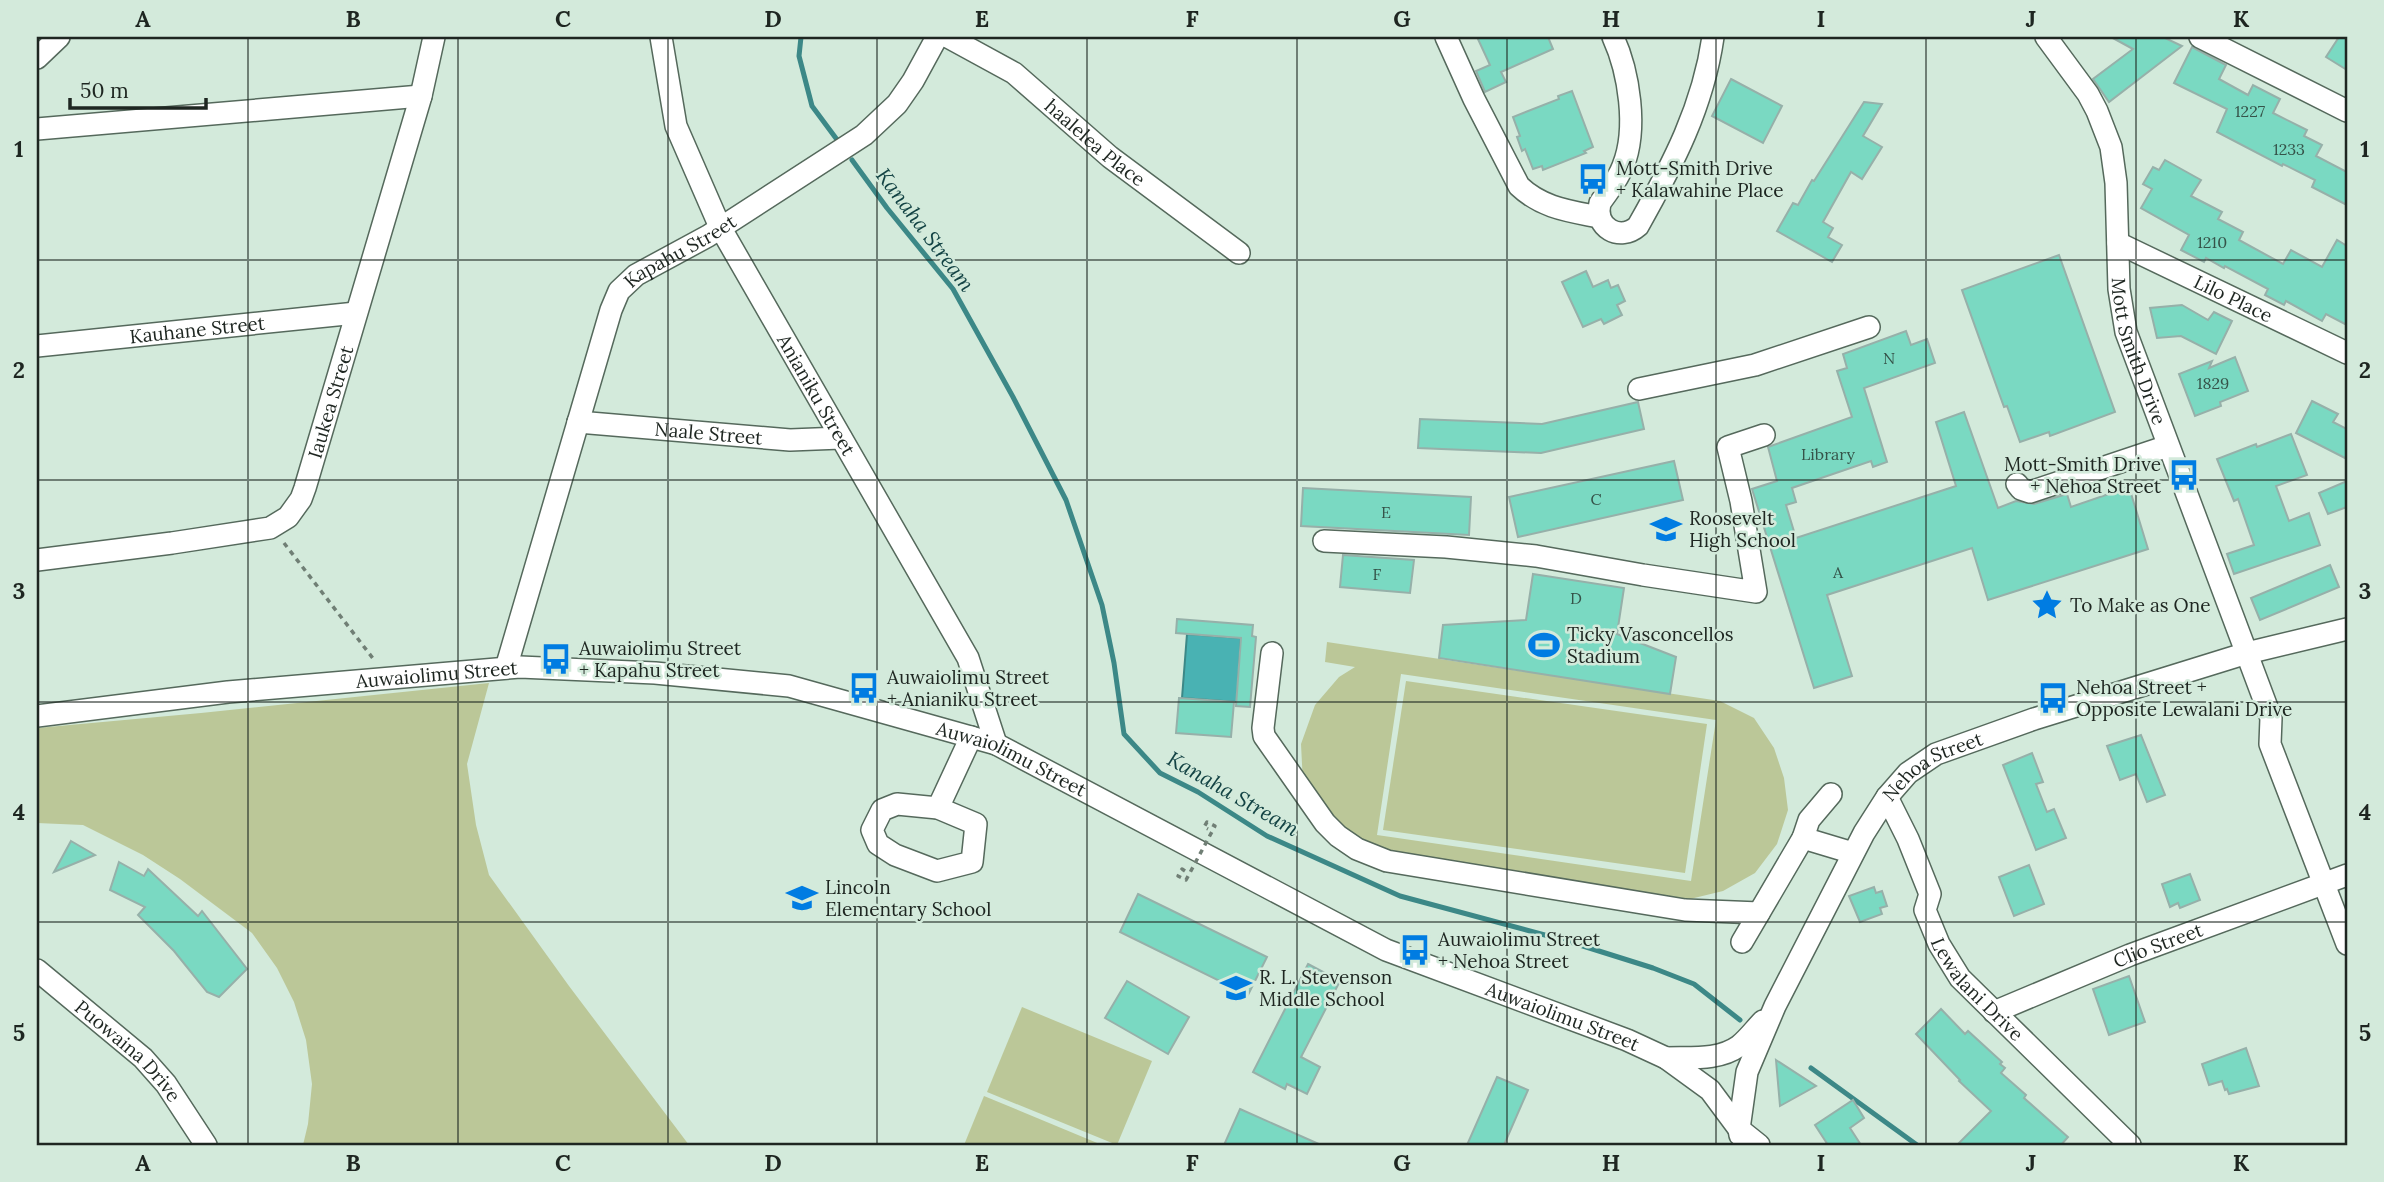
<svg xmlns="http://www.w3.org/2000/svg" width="2384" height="1182" font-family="Lora,serif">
<rect width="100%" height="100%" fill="#d3eadb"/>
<!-- green -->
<g fill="#bbc798" fill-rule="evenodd">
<path d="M1327,642L1720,701L1754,718L1774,748L1784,778L1788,810L1777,844L1755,873L1723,891L1690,899L1382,855L1349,837L1303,784L1301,744L1315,705L1339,677L1355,667L1325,662ZM1401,674L1716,720L1691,881L1377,835Z"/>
<path d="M1406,681L1707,724L1685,873L1383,830Z"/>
<path d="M489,683L467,764L476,825L489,875L569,986L689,1145H303L308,1124L312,1084L306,1040L294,1002L277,968L252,933L180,879L143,855L83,825L37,823V728L201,713Z"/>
<path d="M1022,1007L1152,1061L1117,1145L987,1092Z"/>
<path d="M984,1096L1102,1145H964Z"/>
</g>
<!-- water -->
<path fill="#49b2b3" stroke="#3c8887" stroke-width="2" d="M1187,634L1241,638L1237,702L1182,698Z"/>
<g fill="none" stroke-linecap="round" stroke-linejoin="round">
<!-- stream -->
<g stroke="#3c8887" stroke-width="5">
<path d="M801,37L799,56L812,106L838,141"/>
<path d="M852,160L887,208L953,289L1013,397L1066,500L1102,605L1114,663L1124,734L1160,773L1198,792L1267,836L1400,896L1567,941L1653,968L1694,984L1740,1020"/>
<path d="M1811,1068L1917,1145"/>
</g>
</g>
<!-- building -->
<g fill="#7ad9c2" stroke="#96b0a9" stroke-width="2">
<path d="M1477,37H1548L1553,49L1501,72L1506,82L1485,92L1476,71L1490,65Z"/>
<path d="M2111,37H2163L2182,46L2109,102L2093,79L2133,49Z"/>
<path d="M2339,37H2347V70L2326,57Z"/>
<path d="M2192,47L2226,65L2219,79L2248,95L2253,85L2280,99L2273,113L2307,130L2304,136L2322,145L2316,156L2347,172V205L2312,187L2315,180L2283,164L2282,166L2217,132L2227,109L2174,83Z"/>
<path d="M1731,79L1782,106L1763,143L1712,116Z"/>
<path d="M1572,91L1593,147L1584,151L1586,153L1543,170L1542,166L1533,169L1525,149L1522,151L1517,137L1520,136L1513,117L1559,99L1558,96Z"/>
<path d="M1864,102L1882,104L1863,136L1882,147L1862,179L1851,172L1823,222L1833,228L1828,237L1842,245L1832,262L1777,231L1793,203L1798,205L1812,180L1814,181Z"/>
<path d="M2165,160L2201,180L2191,196L2222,212L2218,219L2243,232L2239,240L2283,264L2291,250L2322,267L2337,240L2347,246V325L2326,314L2322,321L2286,301L2284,305L2265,295L2268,289L2225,266L2224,268L2206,258L2204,262L2181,250L2189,235L2141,208L2152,189L2143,184L2153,167L2159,170Z"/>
<path d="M2059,255L2115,412L2050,436L2049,432L2020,442L2007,406L2004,407L1962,290Z"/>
<path d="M1586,271L1593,287L1608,280L1611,288L1618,285L1625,301L1617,305L1622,315L1604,324L1601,319L1583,327L1562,282Z"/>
<path d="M2182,305L2208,320L2214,312L2232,321L2216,354L2181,336L2157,338L2150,308Z"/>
<path d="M1906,331L1911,345L1927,339L1935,363L1864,388L1887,462L1873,467L1871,461L1792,488L1796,502L1786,505L1796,538L1956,486L1936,422L1964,412L1998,508L2016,501L2034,504L2067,494L2071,507L2129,487L2148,549L1988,600L1972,548L1827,595L1852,676L1814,688L1752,489L1777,481L1768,447L1852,417L1837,371L1847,368L1843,354Z"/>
<path d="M2235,357L2248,391L2220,402L2221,406L2195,416L2179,374L2212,361L2209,368Z"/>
<path d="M2312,401L2338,414L2333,422L2347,429V459L2296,433Z"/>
<path d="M1638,402L1644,429L1541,453L1418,448L1420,419L1542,424Z"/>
<path d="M2291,434L2307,475L2276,486L2289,521L2309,513L2320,545L2234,574L2227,554L2254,545L2238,499L2234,501L2217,459L2256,444L2257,447Z"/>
<path d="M1674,461L1683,500L1518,537L1509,497Z"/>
<path d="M2347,481V507L2328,514L2319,493Z"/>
<path d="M1303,488L1471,497L1469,535L1301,526Z"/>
<path d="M1343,555L1414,560L1410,593L1340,587Z"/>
<path d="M2330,565L2339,587L2260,620L2251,598Z"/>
<path d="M1533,574L1624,588L1617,634L1676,657L1670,694L1439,658L1443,625L1526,620Z"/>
<path d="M1177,619L1253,625L1252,636L1256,637L1250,707L1236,706L1241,638L1176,633Z"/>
<path d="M1179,698L1234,702L1231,737L1176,733Z"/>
<path d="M2141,735L2165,795L2147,802L2136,774L2120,780L2107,746Z"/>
<path d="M2032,753L2043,782L2036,784L2047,812L2054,809L2066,838L2036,850L2003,765Z"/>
<path d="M71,841L95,855L54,872Z"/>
<path d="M119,862L144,876L148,869L198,916L202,911L247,969L219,997L207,992L174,951L138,915L145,907L110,890Z"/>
<path d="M2029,865L2044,904L2014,916L1999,877Z"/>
<path d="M2190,874L2200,900L2180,908L2178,903L2170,907L2162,884Z"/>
<path d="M1874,887L1876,893L1882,891L1887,906L1880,908L1882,914L1860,922L1849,896Z"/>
<path d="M1138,894L1267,957L1248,995L1120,932Z"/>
<path d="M1308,964L1340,981L1301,1057L1320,1067L1307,1094L1287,1084L1285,1089L1253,1072Z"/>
<path d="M2129,976L2145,1022L2109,1035L2093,989Z"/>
<path d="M1127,981L1189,1017L1168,1054L1105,1018Z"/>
<path d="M1941,1009L1965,1034L1968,1031L2002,1062L2000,1064L2005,1068L2001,1073L2026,1095L2024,1098L2068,1137L2061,1145H1957L1991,1111L1959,1081L1960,1080L1916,1034Z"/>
<path d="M2246,1048L2259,1086L2229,1094L2227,1089L2225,1090L2222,1081L2209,1085L2202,1064Z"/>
<path d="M1776,1060L1816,1086L1780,1106Z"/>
<path d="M1497,1077L1528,1090L1504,1145H1467Z"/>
<path d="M1853,1100L1864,1118L1850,1128L1861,1145H1828L1815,1125Z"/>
<path d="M1240,1109L1321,1145H1224Z"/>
</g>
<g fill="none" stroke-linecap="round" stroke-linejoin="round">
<defs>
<g id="minor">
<path id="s1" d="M661,37L676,126L720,227L968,658L996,744"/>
<path id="s2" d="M948,37L1014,73L1110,157L1239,253"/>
<path d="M1446,37L1474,99L1519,186C1542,208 1569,211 1599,217"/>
<path d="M1613,37C1629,72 1638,129 1623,166C1618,180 1608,191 1600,203C1594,228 1620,242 1638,226C1673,164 1703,107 1713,37"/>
<path id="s3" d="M2046,37L2088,94L2097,111L2111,147L2116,183L2119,289L2126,332L2271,718L2270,744L2347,944"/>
<path d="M2200,37L2347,111"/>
<path d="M37,58L59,37"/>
<path d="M37,129L421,96"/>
<path id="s4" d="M2118,243L2347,353"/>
<path id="s5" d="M37,346L356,313"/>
<path d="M1639,389L1755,365L1869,327"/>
<path id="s6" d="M578,422L790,440L841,438"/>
<path d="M2017,484L2021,489L2030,492L2168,446"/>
<path d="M1324,541L1446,547L1536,556L1643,575L1756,592L1741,501L1728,447L1764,435"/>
<path id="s7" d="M37,560L172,543L270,528L288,517L301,499L305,488L421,96L434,37"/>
<path d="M1272,653L1263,728L1264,736L1325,823L1338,836L1357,849L1387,861L1685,910L1759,913"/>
<path id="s8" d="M506,668L611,310L619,291L636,275L708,236L864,135L897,104L913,81L937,37"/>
<path id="s9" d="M37,716L228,692L520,667L655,673L789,686L996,744L1386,950L1627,1040L1666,1058L1710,1090L1739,1129L1759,1145"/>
<path id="s10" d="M1887,797L1908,839L1930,894L1925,910L1939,944L1960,978L2130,1145"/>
<path d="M897,804L938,808L976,824L972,862L937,871L895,855L878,844L872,830L882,810Z"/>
<path d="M938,808L971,737"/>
<path d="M1803,838L1809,820L1831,794"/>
<path d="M1742,942L1803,838L1853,853"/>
<path id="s11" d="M37,970L143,1058L166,1084L206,1145"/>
<path id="s12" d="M1994,1012L2130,955L2347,875"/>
<path d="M1666,1058C1690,1057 1718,1061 1739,1046C1748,1039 1755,1029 1763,1021"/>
<path id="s13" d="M1740,1135L1739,1129L1747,1072L1775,1006L1864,833L1887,797L1908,773L1936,754L2034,719L2247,653L2347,629"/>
</g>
</defs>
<!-- minor casing -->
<use href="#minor" stroke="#55695c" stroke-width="24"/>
<!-- path -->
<path stroke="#707f75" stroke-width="3.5" stroke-dasharray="5 5" stroke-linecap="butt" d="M284,543L375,661"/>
<!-- minor -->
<use href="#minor" stroke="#fff" stroke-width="21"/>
<!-- path-bridge -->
<path stroke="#707f75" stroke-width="3.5" stroke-dasharray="5 5" stroke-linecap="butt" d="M1185,871L1182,869L1178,876L1186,880L1215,826L1207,822L1204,827L1208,829"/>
</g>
<!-- grid -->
<path fill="none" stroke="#1e2621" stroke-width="2" stroke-opacity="0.55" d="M248,37V1145M458,37V1145M668,37V1145M877,37V1145M1087,37V1145M1297,37V1145M1507,37V1145M1716,37V1145M1926,37V1145M2136,37V1145M37,260H2347M37,480H2347M37,702H2347M37,922H2347"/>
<!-- icons -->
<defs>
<symbol id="bus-bare" viewBox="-9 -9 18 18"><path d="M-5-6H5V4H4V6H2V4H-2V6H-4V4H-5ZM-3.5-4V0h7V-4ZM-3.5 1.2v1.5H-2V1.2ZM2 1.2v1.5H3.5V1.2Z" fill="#007ce2" stroke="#d3eadb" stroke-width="2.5" paint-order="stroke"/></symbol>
<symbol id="school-bare" viewBox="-9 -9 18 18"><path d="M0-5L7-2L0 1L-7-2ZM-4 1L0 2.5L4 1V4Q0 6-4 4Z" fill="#007ce2" stroke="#d3eadb" stroke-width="2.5" paint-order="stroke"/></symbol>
<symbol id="sight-bare" viewBox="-9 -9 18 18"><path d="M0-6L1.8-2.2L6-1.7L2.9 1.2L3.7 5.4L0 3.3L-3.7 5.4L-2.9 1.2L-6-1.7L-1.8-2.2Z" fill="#007ce2" stroke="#d3eadb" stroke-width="2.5" paint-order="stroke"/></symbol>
<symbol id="stadium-bare" viewBox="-9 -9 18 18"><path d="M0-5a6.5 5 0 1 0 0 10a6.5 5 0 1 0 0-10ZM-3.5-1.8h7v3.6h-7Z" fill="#007ce2" stroke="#d3eadb" stroke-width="2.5" paint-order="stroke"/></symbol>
</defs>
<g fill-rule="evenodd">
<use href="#bus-bare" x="1571" y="157" width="44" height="44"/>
<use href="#bus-bare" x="2162" y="453" width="44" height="44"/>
<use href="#school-bare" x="1644" y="507" width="44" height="44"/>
<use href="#sight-bare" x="2025" y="583" width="44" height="44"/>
<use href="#stadium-bare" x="1522" y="623" width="44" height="44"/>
<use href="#bus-bare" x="534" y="637" width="44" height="44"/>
<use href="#bus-bare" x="842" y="666" width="44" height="44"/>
<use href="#bus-bare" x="2031" y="676" width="44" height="44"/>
<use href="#school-bare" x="780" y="876" width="44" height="44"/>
<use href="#bus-bare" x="1393" y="928" width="44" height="44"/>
<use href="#school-bare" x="1214" y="966" width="44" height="44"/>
</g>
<g text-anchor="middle" stroke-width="5" stroke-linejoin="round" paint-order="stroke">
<!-- number labels -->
<g font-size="16" fill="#355349">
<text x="2250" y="117">1227</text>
<text x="2289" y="155">1233</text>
<text x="2212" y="248">1210</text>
<text x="1889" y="364">N</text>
<text x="2213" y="389">1829</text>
<text x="1828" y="460">Library</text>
<text x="1596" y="505">C</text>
<text x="1386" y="518">E</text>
<text x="1838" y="578">A</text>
<text x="1377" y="580">F</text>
<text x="1576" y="604">D</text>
</g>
<!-- street labels -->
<g font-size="19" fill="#1e2621" stroke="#d3eadb">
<text dy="7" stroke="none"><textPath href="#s2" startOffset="182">haalelea Place</textPath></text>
<text dy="7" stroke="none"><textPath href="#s8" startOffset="467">Kapahu Street</textPath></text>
<text dy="7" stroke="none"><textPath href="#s4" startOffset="128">Lilo Place</textPath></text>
<text dy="7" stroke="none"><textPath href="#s5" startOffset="161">Kauhane Street</textPath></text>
<text dy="7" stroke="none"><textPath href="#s3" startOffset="336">Mott Smith Drive</textPath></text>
<text dy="7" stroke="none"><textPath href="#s1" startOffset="394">Anianiku Street</textPath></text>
<text dy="7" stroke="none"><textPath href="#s7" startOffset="380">Iaukea Street</textPath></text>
<text dy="7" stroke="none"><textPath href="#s6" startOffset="131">Naale Street</textPath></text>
<text dy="7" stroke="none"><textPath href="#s9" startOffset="402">Auwaiolimu Street</textPath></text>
<text dy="7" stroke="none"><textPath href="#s9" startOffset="990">Auwaiolimu Street</textPath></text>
<text dy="7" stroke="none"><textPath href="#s13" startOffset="429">Nehoa Street</textPath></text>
<text dy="7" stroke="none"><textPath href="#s12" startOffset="177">Clio Street</textPath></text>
<text dy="7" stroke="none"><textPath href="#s10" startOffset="219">Lewalani Drive</textPath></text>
<text dy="7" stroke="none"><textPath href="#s9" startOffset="1600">Auwaiolimu Street</textPath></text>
<text dy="7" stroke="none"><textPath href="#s11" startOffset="122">Puowaina Drive</textPath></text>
</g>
<!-- poi labels -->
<g font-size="19" fill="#1e2621" stroke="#d3eadb" text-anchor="start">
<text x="1616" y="175">Mott-Smith Drive<tspan x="1616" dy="22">+ Kalawahine Place</tspan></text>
<text x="2161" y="471" text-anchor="end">Mott-Smith Drive<tspan x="2161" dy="22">+ Nehoa Street</tspan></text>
<text x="1689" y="525">Roosevelt<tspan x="1689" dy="22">High School</tspan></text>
<text x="2070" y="612">To Make as One</text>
<text x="1567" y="641">Ticky Vasconcellos<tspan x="1567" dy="22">Stadium</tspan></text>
<text x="579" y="655">Auwaiolimu Street<tspan x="579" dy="22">+ Kapahu Street</tspan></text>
<text x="887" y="684">Auwaiolimu Street<tspan x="887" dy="22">+ Anianiku Street</tspan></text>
<text x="2076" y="694">Nehoa Street +<tspan x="2076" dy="22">Opposite Lewalani Drive</tspan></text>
<text x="825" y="894">Lincoln<tspan x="825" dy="22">Elementary School</tspan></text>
<text x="1438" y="946">Auwaiolimu Street<tspan x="1438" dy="22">+ Nehoa Street</tspan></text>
<text x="1259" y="984">R. L. Stevenson<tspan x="1259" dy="22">Middle School</tspan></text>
</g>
<!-- water labels -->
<g font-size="21" font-style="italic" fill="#134344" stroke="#d3eadb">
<text transform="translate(925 230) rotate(53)" y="7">Kanaha Stream</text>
<text transform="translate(1233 794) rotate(30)" y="7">Kanaha Stream</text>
</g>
</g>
<!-- border -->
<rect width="2384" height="1182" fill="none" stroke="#d3eadb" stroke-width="77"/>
<!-- scale -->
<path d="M70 98v10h136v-10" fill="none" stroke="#1e2621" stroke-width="3.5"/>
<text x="80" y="98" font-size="21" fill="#1e2621" stroke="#d3eadb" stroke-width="5" paint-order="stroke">50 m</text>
<rect x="38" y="38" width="2308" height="1106" fill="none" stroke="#1e2621" stroke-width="2.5"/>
<g font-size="23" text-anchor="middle" font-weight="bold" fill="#1e2621">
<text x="143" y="27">A</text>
<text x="353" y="27">B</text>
<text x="563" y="27">C</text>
<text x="773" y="27">D</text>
<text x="982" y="27">E</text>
<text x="1192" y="27">F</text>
<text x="1402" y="27">G</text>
<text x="1611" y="27">H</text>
<text x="1821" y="27">I</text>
<text x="2031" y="27">J</text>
<text x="2241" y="27">K</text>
<text x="19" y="157">1</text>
<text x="2365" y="157">1</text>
<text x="19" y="378">2</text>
<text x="2365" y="378">2</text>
<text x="19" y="599">3</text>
<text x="2365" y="599">3</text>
<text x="19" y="820">4</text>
<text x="2365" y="820">4</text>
<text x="19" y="1041">5</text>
<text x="2365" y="1041">5</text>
<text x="143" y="1171">A</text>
<text x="353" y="1171">B</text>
<text x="563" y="1171">C</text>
<text x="773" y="1171">D</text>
<text x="982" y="1171">E</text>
<text x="1192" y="1171">F</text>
<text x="1402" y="1171">G</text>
<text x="1611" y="1171">H</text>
<text x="1821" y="1171">I</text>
<text x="2031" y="1171">J</text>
<text x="2241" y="1171">K</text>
</g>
</svg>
